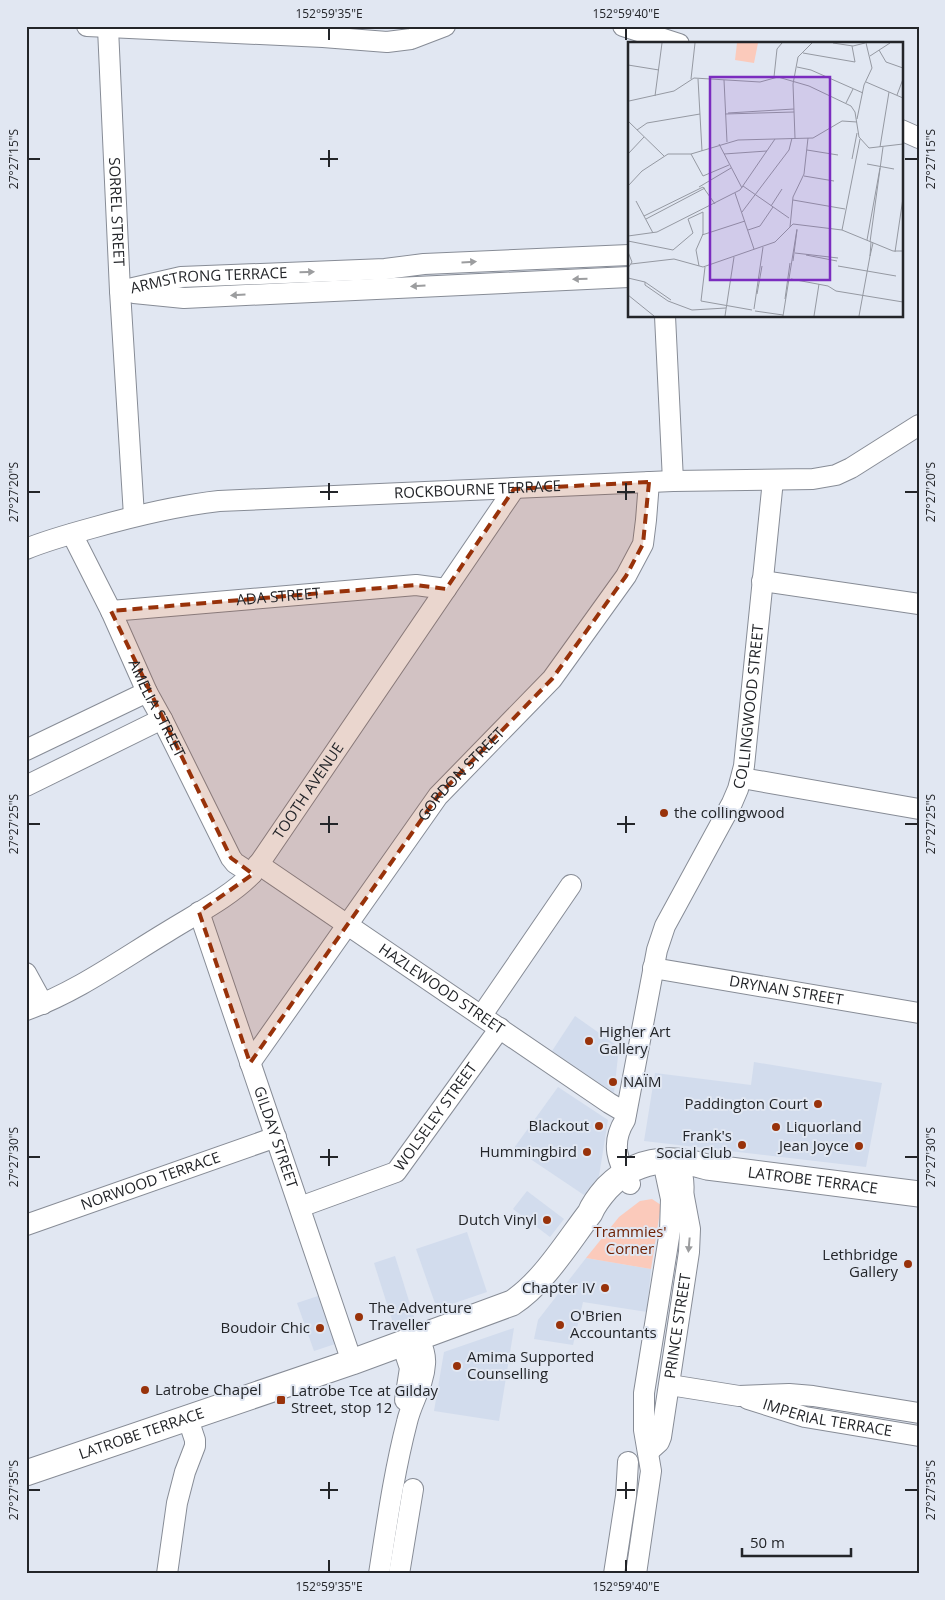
<svg xmlns="http://www.w3.org/2000/svg" width="945" height="1600" font-family="'Open Sans',sans-serif">
<rect width="100%" height="100%" fill="#e1e7f2"/>
<!-- built -->
<g fill="#d2dced">
<path d="M575,1016L619,1047L614,1093L552,1051Z"/>
<path d="M754,1062L882,1083L866,1167L644,1141L655,1073L751,1085Z"/>
<path d="M558,1087L608,1120L599,1176L584,1195L514,1148Z"/>
<path d="M527,1191L564,1219L550,1237L513,1209Z"/>
<path d="M467,1232L487,1292L437,1309L416,1249Z"/>
<path d="M395,1256L414,1317L393,1323L374,1263Z"/>
<path d="M586,1258L651,1269L647,1312L583,1302L573,1345L534,1339L538,1320Z"/>
<path d="M318,1296L335,1344L314,1351L297,1303Z"/>
<path d="M514,1328L499,1421L434,1411L444,1352Z"/>
</g>
<!-- green -->
<path fill="#fbcabb" d="M652,1199L661,1205L651,1269L586,1258L619,1217L640,1201Z"/>
<g fill="none" stroke-linecap="round" stroke-linejoin="round">
<defs>
<g id="minor">
<path d="M87,26L323,37L387,42L411,39L445,26"/>
<path d="M623,26L679,44"/>
<path id="s1" d="M108,28L120,291L134,516"/>
<path d="M901,130L919,138"/>
<path id="s2" d="M120,291L181,277L385,269L424,264L629,255"/>
<path d="M134,293L184,298L629,277"/>
<path d="M665,316L673,481"/>
<path id="s3" d="M72,534L111,611L147,692L162,719L231,858L235,863L252,874"/>
<path id="s4" d="M26,549C48,540 70,534 92,528C134,516 175,506 219,501L673,481L813,479L836,475L851,468L919,425"/>
<path d="M762,581L919,604"/>
<path id="s5" d="M111,611L416,585L446,589"/>
<path d="M26,750L147,692"/>
<path d="M742,778L919,809"/>
<path d="M26,786L162,719"/>
<path id="s6" d="M258,864L609,1103L626,1113"/>
<path id="s7" d="M199,912L352,1362"/>
<path id="s8" d="M653,968L919,1013"/>
<path d="M26,973L43,1004"/>
<path id="s9" d="M26,1010C75,993 122,959 167,932C194,915 230,897 252,874L514,489"/>
<path d="M482,1015L571,885"/>
<path id="s10" d="M250,1063L438,796L552,679L626,576L643,544L646,520L649,482"/>
<path d="M679,1161C684,1177 686,1193 680,1209"/>
<path id="s11" d="M630,1184C618,1162 610,1144 625,1120L657,950L665,926L732,803L738,789L744,766L773,480"/>
<path id="s12" d="M300,1207L396,1172L500,1028"/>
<path id="s13" d="M26,1225L276,1137"/>
<path d="M402,1344L410,1368L405,1400"/>
<path d="M670,1385L739,1396L789,1394L813,1396L919,1413"/>
<path id="s14" d="M748,1399L805,1417L919,1436"/>
<path id="s15" d="M649,1451L659,1442L661,1437L689,1252L690,1229L684,1197"/>
<path d="M167,1574L177,1503L185,1472L195,1446V1440L188,1419"/>
<path d="M379,1574C387,1523 394,1472 407,1422C411,1403 424,1385 425,1364C426,1355 422,1346 419,1338"/>
<path d="M399,1574L413,1489"/>
<path d="M614,1574L626,1496L628,1462"/>
<path d="M636,1574L651,1471L644,1430V1393L670,1231L671,1199L665,1171L666,1161"/>
</g>
<g id="major">
<path id="s16" d="M26,1473L352,1362L512,1303C543,1283 567,1243 590,1213C594,1203 600,1196 607,1188C635,1159 669,1155 707,1167L919,1194"/>
</g>
</defs>
<!-- minor casing -->
<use href="#minor" stroke="#878c96" stroke-width="22"/>
<!-- major casing -->
<use href="#major" stroke="#878c96" stroke-width="27"/>
<!-- minor -->
<use href="#minor" stroke="#fff" stroke-width="20"/>
<!-- major -->
<use href="#major" stroke="#fff" stroke-width="25"/>
</g>
<!-- one-way arrows -->
<defs><path id="oneway-solid" d="M-6-.8H1V-3.2L6.5 0L1 3.2V.8H-6Z" transform="scale(1.25)"/></defs>
<g fill="#9c9d9f">
<use href="#oneway-solid" transform="translate(469 262) rotate(-3)"/>
<use href="#oneway-solid" transform="translate(307 272) rotate(-2)"/>
<use href="#oneway-solid" transform="translate(580 279) rotate(178)"/>
<use href="#oneway-solid" transform="translate(418 286) rotate(177)"/>
<use href="#oneway-solid" transform="translate(238 295) rotate(177)"/>
<use href="#oneway-solid" transform="translate(689 1245) rotate(95)"/>
</g>
<!-- marked area -->
<path fill="#98320a" fill-opacity="0.2" stroke="#98320a" stroke-width="4" stroke-dasharray="10 6" stroke-linejoin="round" d="M649,482L643,544L626,576L552,679L438,796L250,1063L199,912L253,874L231,858L111,611L416,585L446,589L514,489Z"/>
<!-- ticks -->
<path fill="none" stroke="#232529" stroke-width="2" d="M329,28V40M626,28V40M329,150V167M28,159H40M320,159H338M905,159H918M329,483V500M626,483V500M28,492H40M320,492H338M617,492H635M905,492H918M329,816V833M626,816V833M28,824H40M320,824H338M617,824H635M905,824H918M329,1149V1166M626,1149V1166M28,1157H40M320,1157H338M617,1157H635M905,1157H918M329,1482V1499M626,1482V1499M28,1490H40M320,1490H338M617,1490H635M905,1490H918M329,1560V1572M626,1560V1572"/>
<!-- markers -->
<g fill="#98320a" stroke="#e1e7f2" stroke-width="2">
<circle cx="664" cy="813" r="5"/>
<circle cx="589" cy="1041" r="5"/>
<circle cx="613" cy="1082" r="5"/>
<circle cx="818" cy="1104" r="5"/>
<circle cx="599" cy="1126" r="5"/>
<circle cx="776" cy="1127" r="5"/>
<circle cx="742" cy="1145" r="5"/>
<circle cx="859" cy="1146" r="5"/>
<circle cx="587" cy="1152" r="5"/>
<circle cx="547" cy="1220" r="5"/>
<circle cx="908" cy="1264" r="5"/>
<circle cx="605" cy="1288" r="5"/>
<circle cx="359" cy="1317" r="5"/>
<circle cx="560" cy="1325" r="5"/>
<circle cx="320" cy="1328" r="5"/>
<circle cx="457" cy="1366" r="5"/>
<circle cx="145" cy="1390" r="5"/>
<rect x="276" y="1395" width="10" height="10" rx="2.5"/>
</g>
<g text-anchor="middle" stroke-width="4" stroke-linejoin="round" paint-order="stroke">
<!-- street labels -->
<g font-size="15" fill="#232529" stroke="#e1e7f2">
<text dy="5" stroke="none"><textPath href="#s1" startOffset="184">SORREL STREET</textPath></text>
<text dy="5" stroke="none"><textPath href="#s2" startOffset="90">ARMSTRONG TERRACE</textPath></text>
<text dy="5" stroke="none"><textPath href="#s4" startOffset="458">ROCKBOURNE TERRACE</textPath></text>
<text dy="5" stroke="none"><textPath href="#s5" startOffset="168">ADA STREET</textPath></text>
<text dy="5" stroke="none"><textPath href="#s11" startOffset="505">COLLINGWOOD STREET</textPath></text>
<text dy="5" stroke="none"><textPath href="#s3" startOffset="194">AMELIA STREET</textPath></text>
<text dy="5" stroke="none"><textPath href="#s10" startOffset="358">GORDON STREET</textPath></text>
<text dy="5" stroke="none"><textPath href="#s9" startOffset="365">TOOTH AVENUE</textPath></text>
<text dy="5" stroke="none"><textPath href="#s6" startOffset="222">HAZLEWOOD STREET</textPath></text>
<text dy="5" stroke="none"><textPath href="#s8" startOffset="135">DRYNAN STREET</textPath></text>
<text dy="5" stroke="none"><textPath href="#s12" startOffset="170">WOLSELEY STREET</textPath></text>
<text dy="5" stroke="none"><textPath href="#s7" startOffset="238">GILDAY STREET</textPath></text>
<text dy="5" stroke="none"><textPath href="#s16" startOffset="880">LATROBE TERRACE</textPath></text>
<text dy="5" stroke="none"><textPath href="#s13" startOffset="132">NORWOOD TERRACE</textPath></text>
<text dy="5" stroke="none"><textPath href="#s15" startOffset="131">PRINCE STREET</textPath></text>
<text dy="5" stroke="none"><textPath href="#s14" startOffset="82">IMPERIAL TERRACE</textPath></text>
<text dy="5" stroke="none"><textPath href="#s16" startOffset="122">LATROBE TERRACE</textPath></text>
</g>
<!-- poi labels -->
<g font-size="15" fill="#232529" stroke="#e1e7f2" text-anchor="start">
<text x="674" y="818">the collingwood</text>
<text x="599" y="1037">Higher Art<tspan x="599" dy="17">Gallery</tspan></text>
<text x="623" y="1087">NAÏM</text>
<text x="808" y="1109" text-anchor="end">Paddington Court</text>
<text x="589" y="1131" text-anchor="end">Blackout</text>
<text x="786" y="1132">Liquorland</text>
<text x="732" y="1141" text-anchor="end">Frank's<tspan x="732" dy="17">Social Club</tspan></text>
<text x="849" y="1151" text-anchor="end">Jean Joyce</text>
<text x="577" y="1157" text-anchor="end">Hummingbird</text>
<text x="537" y="1225" text-anchor="end">Dutch Vinyl</text>
<text x="898" y="1260" text-anchor="end">Lethbridge<tspan x="898" dy="17">Gallery</tspan></text>
<text x="595" y="1293" text-anchor="end">Chapter IV</text>
<text x="369" y="1313">The Adventure<tspan x="369" dy="17">Traveller</tspan></text>
<text x="570" y="1321">O'Brien<tspan x="570" dy="17">Accountants</tspan></text>
<text x="310" y="1333" text-anchor="end">Boudoir Chic</text>
<text x="467" y="1362">Amima Supported<tspan x="467" dy="17">Counselling</tspan></text>
<text x="155" y="1395">Latrobe Chapel</text>
<text x="291" y="1396">Latrobe Tce at Gilday<tspan x="291" dy="17">Street, stop 12</tspan></text>
</g>
<!-- park labels -->
<g font-size="15" fill="#6e2104" stroke="#e1e7f2">
<text x="630" y="1237">Trammies'<tspan x="630" dy="17">Corner</tspan></text>
</g>
</g>
<!-- overview -->
<g transform="translate(628 42)">
<rect width="275" height="275" fill="#e1e7f2"/>
<path d="M109,1H130L126,21L107,18Z" fill="#fbcabb"/>
<path fill="none" stroke="#9599a2" stroke-width="1" d="M205,1L225,4L237,1M251,8L258,20L275,26M175,11L227,20L224,4M242,14L262,1M0,23L31,28M169,25L183,28L235,51M146,35L149,7L154,1M63,37L67,1M70,37L74,109M96,38L99,100M238,40L275,56M269,53L275,37M27,54L34,1M1,59L46,49L66,36L132,40L150,35L181,44L223,64L227,70L231,95L241,106L275,102M218,61L225,47M100,71L166,67M97,72L166,70M229,77L236,43L244,26L238,1M0,79L36,114M9,88L19,81L72,72M167,96L165,42L170,15L184,1M91,102L114,146M252,105L261,50M179,108L210,113M0,112L16,95M63,112L75,134L101,123M96,112L139,109M224,117L229,91M239,122L266,127M176,134L206,139M0,144L14,129L40,112H63L110,98L185,96L214,79L229,80M115,144L161,176M71,145L103,126M107,151L126,207M165,158L217,167M8,159L25,191M143,164L154,147M114,170L161,108L164,96M16,174L75,145L87,162M18,177L77,146M162,185L165,155L176,132L180,96M120,188L132,184L145,165M214,188L232,97M74,193L117,179M0,194L29,190L112,148L147,97M239,198L252,126M0,199L45,208L65,191L60,177L75,170M242,200L255,105M243,200L242,214L245,201M0,210L4,220L0,226M267,210L275,156M167,211L210,216M178,213L209,219M165,219L169,188M3,222L46,217L75,225L147,200L165,182L214,188L265,209H275M71,224L68,208L75,192V170M210,224L268,234M77,225L73,259L124,268M0,236L17,240L43,258M163,237L200,244L208,249L275,260M17,240V243L40,259L64,268L98,266M129,252L134,224M0,253L26,274M157,257L162,221M126,267L135,205M127,269L155,273M97,274L106,215M155,274L169,187M186,274L191,242M231,274L242,214"/>
<path fill="#7b2cbf" fill-opacity="0.15" stroke="#7b2cbf" stroke-width="2.5" d="M82,35H202V238H82Z"/>
<rect width="275" height="275" fill="none" stroke="#232529" stroke-width="2.5"/>
</g>
<!-- border -->
<rect width="945" height="1600" fill="none" stroke="#e1e7f2" stroke-width="55"/>
<!-- scale -->
<path d="M742 1548v8h109v-8" fill="none" stroke="#232529" stroke-width="2.5"/>
<text x="750" y="1548" font-size="15" fill="#232529" stroke="#e1e7f2" stroke-width="4" paint-order="stroke">50 m</text>
<rect x="28" y="28" width="890" height="1544" fill="none" stroke="#232529" stroke-width="2"/>
<g font-size="12" text-anchor="middle" fill="#232529">
<text x="329" y="18">152°59'35"E</text>
<text x="626" y="18">152°59'40"E</text>
<text transform="translate(14 159) rotate(-90)" y="4">27°27'15"S</text>
<text transform="translate(931 159) rotate(-90)" y="4">27°27'15"S</text>
<text transform="translate(14 492) rotate(-90)" y="4">27°27'20"S</text>
<text transform="translate(931 492) rotate(-90)" y="4">27°27'20"S</text>
<text transform="translate(14 824) rotate(-90)" y="4">27°27'25"S</text>
<text transform="translate(931 824) rotate(-90)" y="4">27°27'25"S</text>
<text transform="translate(14 1157) rotate(-90)" y="4">27°27'30"S</text>
<text transform="translate(931 1157) rotate(-90)" y="4">27°27'30"S</text>
<text transform="translate(14 1490) rotate(-90)" y="4">27°27'35"S</text>
<text transform="translate(931 1490) rotate(-90)" y="4">27°27'35"S</text>
<text x="329" y="1591">152°59'35"E</text>
<text x="626" y="1591">152°59'40"E</text>
</g>
</svg>
